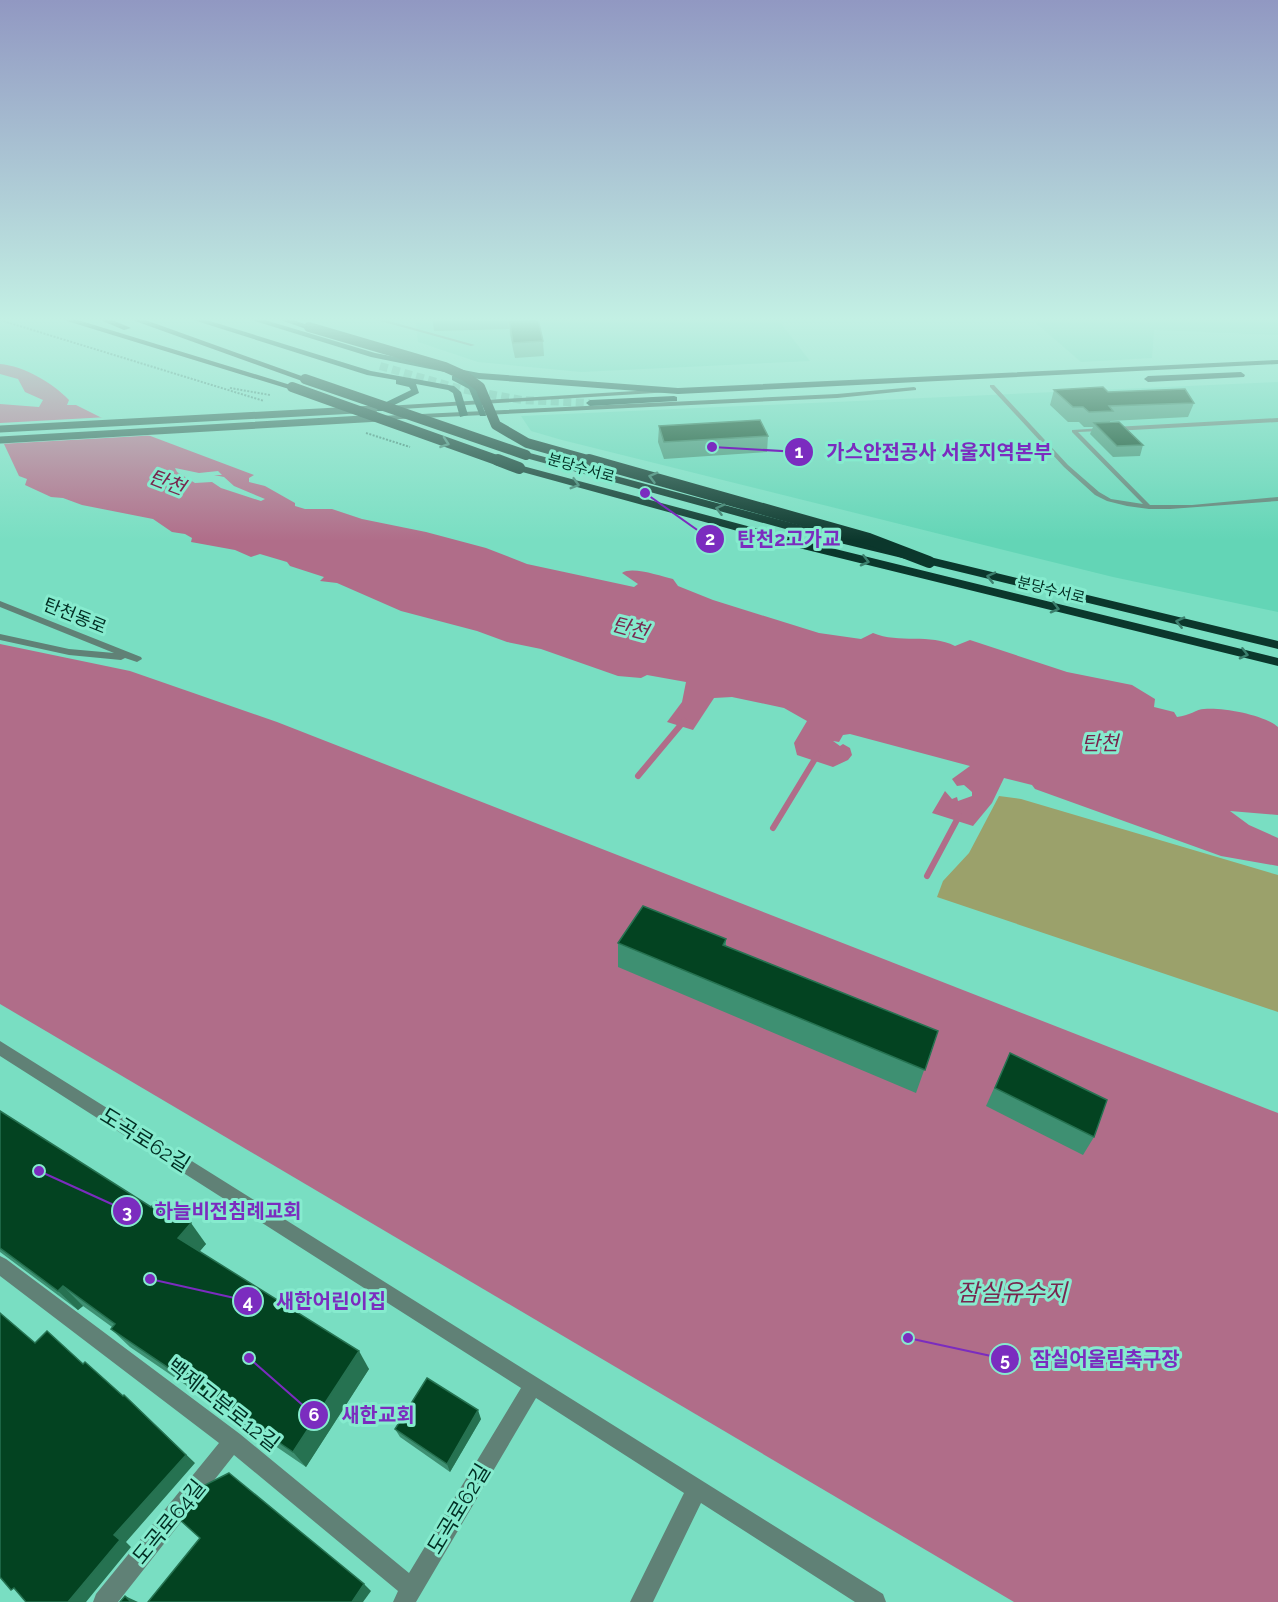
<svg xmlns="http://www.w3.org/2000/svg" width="1278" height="1602" font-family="Raleway,'Noto Sans KR',sans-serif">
<rect width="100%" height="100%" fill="#79dec2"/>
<!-- built -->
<g fill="#63d5b6">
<path d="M415,317H776L810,361L581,372L478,362L418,342Z"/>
<path d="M1029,317H1278V335L1154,330L1152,358L1081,362Z"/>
<path d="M1278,382V612L1113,577L562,440L531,431L521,416Z"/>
</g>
<!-- green -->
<path fill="#9ba16b" d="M999,796L1021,799L1278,875V1012L937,897L943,881L969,853Z"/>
<!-- water -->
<g fill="#b06d89" fill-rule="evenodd">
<path d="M0,364C24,366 53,383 69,400L67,405H76L100,417L254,475L249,478V482L265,486L295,503V506L305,509H332L362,519L426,532L486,548L527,564L634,587L638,584L622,573C632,566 660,576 673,579L678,586L713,600L819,633L861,639L873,633C899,644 930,633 955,646L970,640L1067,672L1132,685L1155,699L1154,707L1174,712L1177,717C1189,716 1197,709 1204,709C1222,707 1265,715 1278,727V815L1230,811L1249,825L1278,838V866L1221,856L1035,789L1032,785L1004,778L992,803L973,826L932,813L945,791L952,799L957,797L958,801L972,796V792L964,785L957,786L952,779L970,766L850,734L843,735L839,742L833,741L840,746L843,744L850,748L852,755L848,760L833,767L797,755L794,743L807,721L784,708L732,697L714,698L693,730L667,722L682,702L686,682L647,675L641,678L618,676L541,649L507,642L477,631L401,611L337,583L320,581L324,577L290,566L287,562L260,554L251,557L235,550L191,542L192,538L185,534L172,532L153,519L82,505L63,498L51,497L25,485L27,479L19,476L4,444L0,443V404L39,407L43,400L25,392L18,379L0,374ZM175,468L199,473L218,471L222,475H214L224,477L234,486L265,499L261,501L221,488L212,482L195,483L177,472Z"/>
<path d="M0,644L130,671L277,722L1278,1113V1602H1014L0,1004Z"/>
</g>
<!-- pier -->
<path fill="#79dec2" d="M108,417L159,435L0,444V423Z"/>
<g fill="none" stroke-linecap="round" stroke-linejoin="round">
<!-- stream -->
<g stroke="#b06d89" stroke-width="6">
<path d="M638,776L684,721"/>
<path d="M773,828L818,754"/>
<path d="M927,876L959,816"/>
</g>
<!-- primary-tunnel -->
<path stroke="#61bba2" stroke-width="8" stroke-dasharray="8 4.5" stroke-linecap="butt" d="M380,366L461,389L522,400L590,403"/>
<!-- path -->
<g stroke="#3d8774" stroke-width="2" stroke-dasharray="2 1.5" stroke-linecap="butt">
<path d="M0,320L264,401"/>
<path d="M230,388L270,395"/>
<path d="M366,433L410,447"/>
</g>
<!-- service -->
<g fill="#608176" fill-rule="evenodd">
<path d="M366,317H374L475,345L471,346Z"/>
<path d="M990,385H994L1068,465L1099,492L1111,499L1143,504L1072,432V430L1103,428V430L1101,431L1078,432L1150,505H1192L1278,497V501L1170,509H1149L1127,506L1107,501L1095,495L1064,467L990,387Z"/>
<path d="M1278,418V422L1114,431L1111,429L1114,427Z"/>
</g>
<!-- minor -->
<path fill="#608176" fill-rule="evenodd" d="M0,1041L883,1594L886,1602H855L701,1503L653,1602H630L684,1493L536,1398L416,1602H393L398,1591L234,1455L118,1602H93L96,1594L219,1443L0,1276V1256L6,1259L240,1434L409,1573L521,1388L0,1056Z"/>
<!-- tertiary -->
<path fill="#608176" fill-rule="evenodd" d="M0,601L141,657L142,659L137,662L125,658L121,660L69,655L0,640V634L69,649L114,653L0,607Z"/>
<!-- secondary -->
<g fill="#295f50" fill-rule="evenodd">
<path d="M914,387L916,388V390L837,398L380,420L376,418L380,416L837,394Z"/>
<path d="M668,389L670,390V392L386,410L382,408L386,406Z"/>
</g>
<!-- primary -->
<g fill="#084437" fill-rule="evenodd">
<path d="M184,317H197L371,371L454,386L461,392L468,415L460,417L453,393L448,390L416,384L419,393L382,411H376V407L411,390L409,387L396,384V380L367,375Z"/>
<path d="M242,317H255L375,353L479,373L678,388L1278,360V364L678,394L479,379L371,357Z"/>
<path d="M1241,372L1245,375L1244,377L1148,382L1144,379L1148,376Z"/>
<path d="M452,376H458L476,386L486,416H480L469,389L452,380Z"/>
<path d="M674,396L677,397V401L590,406L586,403L590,400Z"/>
</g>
<!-- trunk -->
<g fill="#0b372c" fill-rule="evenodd">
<path d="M54,317H68L297,387L289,389Z"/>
<path d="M93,317H105L131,328L124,330Z"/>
<path d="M124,317H137L310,379L302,381Z"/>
<path d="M272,317H285L313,327L309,330Z"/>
<path d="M526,452L818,530L1278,641V649L811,536L522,457L521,455Z"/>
<path d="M519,465L811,543L1278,658V666L803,549L515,470V466Z"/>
</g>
<!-- secondary-bridge -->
<g stroke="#295f50" stroke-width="7">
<path d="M0,429L374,409"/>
<path d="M0,440L380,418"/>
</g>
<!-- trunk-bridge-far1 -->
<g stroke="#0b372c" stroke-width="10">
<path d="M309,327L445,367L465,376L480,387L496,425L527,443L595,462"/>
<path d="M305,379L526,455"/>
<path d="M292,387L502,462"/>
</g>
<!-- trunk-bridge -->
<g stroke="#0b372c" stroke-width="12">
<path d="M498,460L519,468"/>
<path d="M589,460L869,539L929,562"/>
</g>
</g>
<!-- wall -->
<g fill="#3e9072">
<path d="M432,317H508L509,329L434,331Z"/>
<path d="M509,320L543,341L544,356L515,358L510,335Z"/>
<path d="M1054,390L1108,392L1194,403L1188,417L1110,421V422L1143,445L1140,456L1113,457L1090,434L1093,427H1084L1079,422H1068L1050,405Z"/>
<path d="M659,426L768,436L767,452L664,459L658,442Z"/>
<path d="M726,939V946L938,1031L916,1093L618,967V943Z"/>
<path d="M1010,1053L1094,1137L1083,1155L986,1106Z"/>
<path d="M0,1111L206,1244L199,1252L369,1369L306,1467L130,1347L111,1329L112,1327L83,1306L78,1310L0,1252Z"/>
<path d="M481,1419L450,1472L400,1437L395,1429Z"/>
</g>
<!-- shaded-wall -->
<g fill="#267251">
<path d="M191,1223L206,1244L193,1259L178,1238Z"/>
<path d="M63,1286L83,1306L78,1310L58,1291Z"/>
<path d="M359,1351L369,1369L306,1467L293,1452Z"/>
<path d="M124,1395L195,1463L126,1542L131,1547L86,1602H68L114,1535Z"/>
<path d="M478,1410L481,1419L450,1472L447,1464Z"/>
<path d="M364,1584L371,1591L363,1602H352Z"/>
<path d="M125,1596L138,1602H131Z"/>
</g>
<!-- building -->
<g fill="#034321" stroke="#267251" stroke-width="1.5">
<path d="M538,319L543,341L513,343L509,320Z"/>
<path d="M1103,387L1108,392L1185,389L1194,403L1109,406L1113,411L1089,412L1083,407H1073L1054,390Z"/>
<path d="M760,420L768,436L664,442L659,426Z"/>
<path d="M1119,422L1143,445L1117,446L1094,423Z"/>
<path d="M643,906L726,939L723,945L938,1031L925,1070L618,943Z"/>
<path d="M1010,1053L1107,1100L1094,1137L995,1088Z"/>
<path d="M0,1111L151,1207L157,1201L191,1223L178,1238L359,1351L293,1452L111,1329L115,1324L63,1286L58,1291L0,1248Z"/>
<path d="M0,1313L35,1343L47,1331L83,1364L85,1362L123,1396L124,1395L186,1455L114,1535L120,1540L68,1602H26L14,1588L11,1590L0,1577Z"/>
<path d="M427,1378L478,1410L447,1464L395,1429Z"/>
<path d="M229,1473L364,1584L352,1602H148L200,1538L179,1519L205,1485Z"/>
<path d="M125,1596L131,1602H120Z"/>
</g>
<!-- one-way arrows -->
<defs><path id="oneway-chevron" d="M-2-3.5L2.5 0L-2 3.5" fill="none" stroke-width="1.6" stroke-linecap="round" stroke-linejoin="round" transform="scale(1.5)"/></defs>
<g stroke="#3c7f6d">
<use href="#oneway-chevron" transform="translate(445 443) rotate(19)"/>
<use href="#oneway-chevron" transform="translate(653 477) rotate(-165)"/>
<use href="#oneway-chevron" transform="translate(575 484) rotate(16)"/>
<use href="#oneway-chevron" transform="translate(720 509) rotate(-165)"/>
<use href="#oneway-chevron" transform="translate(865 561) rotate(14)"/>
<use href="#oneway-chevron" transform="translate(991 577) rotate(-167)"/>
<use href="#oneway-chevron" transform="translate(1055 608) rotate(14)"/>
<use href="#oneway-chevron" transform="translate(1180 622) rotate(-167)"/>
<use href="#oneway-chevron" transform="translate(1244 654) rotate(14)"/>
</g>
<!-- sky -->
<linearGradient id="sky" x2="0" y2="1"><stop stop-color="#9198c2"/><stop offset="0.59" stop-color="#c3f0e4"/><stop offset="1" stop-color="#c3f0e4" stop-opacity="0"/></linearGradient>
<rect width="1278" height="541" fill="url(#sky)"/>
<g text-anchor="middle" stroke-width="6" stroke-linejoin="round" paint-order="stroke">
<!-- far-street labels -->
<g font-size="15" fill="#002e23" stroke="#86ebce">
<text transform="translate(581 468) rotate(16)" y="5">분당수서로</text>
<text transform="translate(1051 590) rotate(14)" y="5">분당수서로</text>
</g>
<!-- street labels -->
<g font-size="18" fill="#002e23" stroke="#86ebce">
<text transform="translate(75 616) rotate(22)" y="6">탄천동로</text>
</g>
<!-- water labels -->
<g font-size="20" font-style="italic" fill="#78264e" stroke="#86ebce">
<text transform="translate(167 482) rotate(21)" y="7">탄천</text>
<text transform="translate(630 628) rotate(15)" y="7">탄천</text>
<text x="1100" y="750">탄천</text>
</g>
<!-- near-street labels -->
<g font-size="21" fill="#002e23" stroke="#86ebce">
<text transform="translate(145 1140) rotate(32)" y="7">도곡로62길</text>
<text transform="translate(223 1405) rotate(38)" y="7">백제고분로12길</text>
<text transform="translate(459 1509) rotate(-59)" y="7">도곡로62길</text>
<text transform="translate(169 1522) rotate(-51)" y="7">도곡로64길</text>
</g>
<!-- near-water labels -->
<g font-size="24" font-style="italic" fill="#78264e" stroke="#86ebce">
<text x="1012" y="1301">잠실유수지</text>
</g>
</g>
<!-- callouts -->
<path fill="none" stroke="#7b2cbf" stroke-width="2" d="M712 447L799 452M645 493L710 539M39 1171L127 1211M150 1279L248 1301M908 1338L1005 1359M249 1358L314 1415"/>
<g fill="#7b2cbf" stroke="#86ebce" stroke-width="2">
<circle cx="712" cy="447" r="6"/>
<circle cx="645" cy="493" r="6"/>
<circle cx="39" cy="1171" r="6"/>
<circle cx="150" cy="1279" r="6"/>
<circle cx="908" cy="1338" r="6"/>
<circle cx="249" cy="1358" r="6"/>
<circle cx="799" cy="452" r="15"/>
<circle cx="710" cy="539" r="15"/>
<circle cx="127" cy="1211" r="15"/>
<circle cx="248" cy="1301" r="15"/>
<circle cx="1005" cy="1359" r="15"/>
<circle cx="314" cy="1415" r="15"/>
</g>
<g font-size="18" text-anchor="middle" font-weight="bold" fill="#fff">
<text x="799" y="458">1</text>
<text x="710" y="545">2</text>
<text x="127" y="1218">3</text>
<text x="248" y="1308">4</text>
<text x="1005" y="1366">5</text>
<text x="314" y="1421">6</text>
</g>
<g font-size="20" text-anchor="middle" font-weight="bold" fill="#7b2cbf" stroke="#86ebce" stroke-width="6" stroke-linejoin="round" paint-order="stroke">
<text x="939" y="459">가스안전공사 서울지역본부</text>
<text x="789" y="546">탄천2고가교</text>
<text x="228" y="1218">하늘비전침례교회</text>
<text x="331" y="1308">새한어린이집</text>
<text x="1106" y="1366">잠실어울림축구장</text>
<text x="378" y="1422">새한교회</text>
</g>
</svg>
